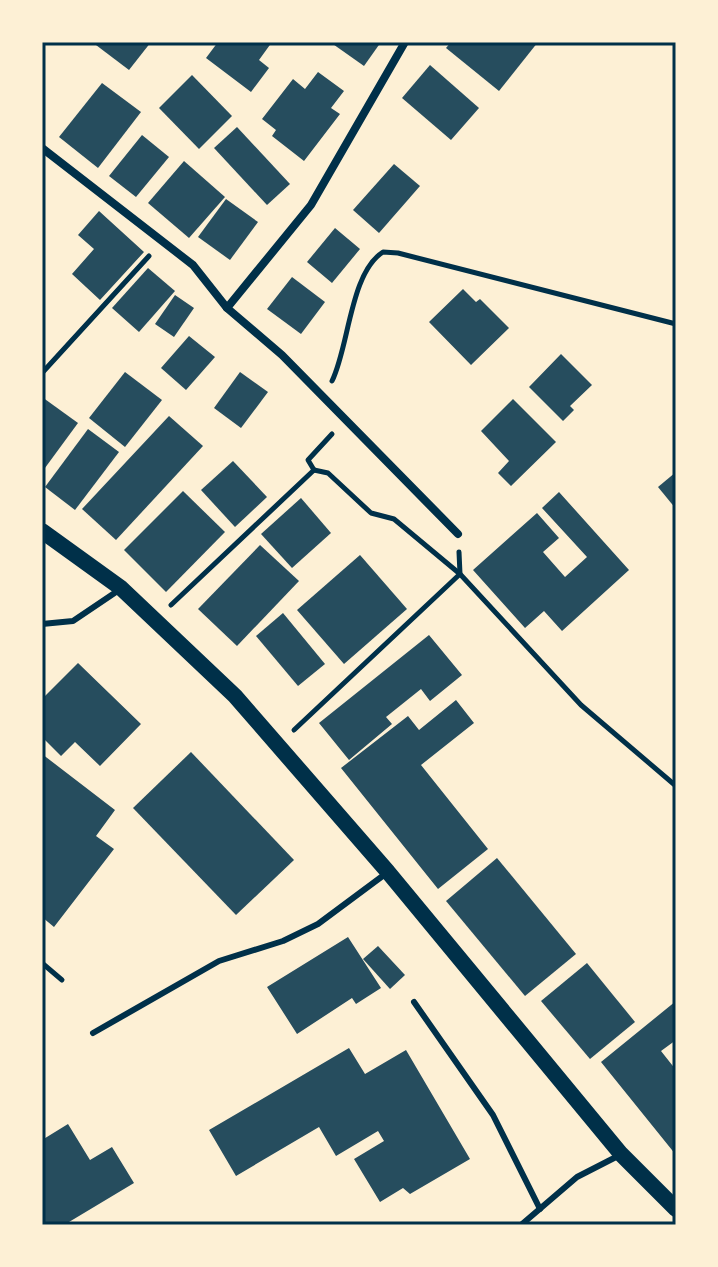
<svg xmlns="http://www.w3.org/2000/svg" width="718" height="1267" font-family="Barlow,sans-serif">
<rect width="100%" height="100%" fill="#fdf0d5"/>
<!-- building -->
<g fill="#264d5e">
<path d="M92,42H151L129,70Z"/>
<path d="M218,42H272L259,60L269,68L251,92L206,58Z"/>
<path d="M330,42H381L364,66Z"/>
<path d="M451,42H538L499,91L446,48Z"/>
<path d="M430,65L479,108L451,140L402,98Z"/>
<path d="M318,72L344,91L331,108L340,114L304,161L272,136L276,130L262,119L293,79L305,89Z"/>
<path d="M192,75L232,116L199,149L159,108Z"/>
<path d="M102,83L141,112L98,168L59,137Z"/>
<path d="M237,127L290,184L267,205L214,148Z"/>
<path d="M142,135L169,157L136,197L109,176Z"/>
<path d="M184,161L225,197L189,238L148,203Z"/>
<path d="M394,164L420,186L379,233L353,210Z"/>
<path d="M226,199L258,222L230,260L198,237Z"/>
<path d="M99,211L144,252L100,300L72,274L94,249L78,235Z"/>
<path d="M335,228L360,249L332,283L307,262Z"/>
<path d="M148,268L175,291L139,332L112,308Z"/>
<path d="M292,277L325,302L301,334L267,309Z"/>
<path d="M463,289L476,302L480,299L509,328L471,365L429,322Z"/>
<path d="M175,295L194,308L174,337L155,324Z"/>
<path d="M189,336L215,357L186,390L161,368Z"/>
<path d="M561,354L592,385L570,406L574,410L563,421L529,387Z"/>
<path d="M125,372L162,400L125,447L89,418Z"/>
<path d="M240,372L268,392L241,428L214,408Z"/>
<path d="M42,397L78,423L42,472Z"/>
<path d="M513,399L556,442L511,486L498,473L509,461L481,431Z"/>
<path d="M169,416L203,446L116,540L82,509Z"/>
<path d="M88,429L119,452L75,510L45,487Z"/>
<path d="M233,461L267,497L235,527L201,490Z"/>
<path d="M676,472V509L658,487Z"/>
<path d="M183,491L225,532L166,592L124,550Z"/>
<path d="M559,492L629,570L562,631L544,611L525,628L473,570L537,513L559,538L543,552L565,577L587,557L542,508Z"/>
<path d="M301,498L331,533L292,568L261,534Z"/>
<path d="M260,545L299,581L237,646L198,609Z"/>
<path d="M360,555L407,609L344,664L297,610Z"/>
<path d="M283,613L325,664L298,686L256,636Z"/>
<path d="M429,635L462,675L430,701L421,689L386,717L392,724L349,760L319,723Z"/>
<path d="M78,663L141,724L100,766L75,742L61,756L42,737V699Z"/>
<path d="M456,700L474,723L421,765L488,849L438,889L341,768L408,716L419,730Z"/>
<path d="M191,752L294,860L236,915L133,808Z"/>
<path d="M42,754L115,810L96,836L114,849L54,927L42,917Z"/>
<path d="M497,858L576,954L525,996L446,901Z"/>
<path d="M348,937L381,988L356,1004L352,998L297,1034L267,987Z"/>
<path d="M378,946L405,975L390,989L363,959Z"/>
<path d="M587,963L635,1022L590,1059L541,1001Z"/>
<path d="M676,1001V1040L661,1051L676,1070V1155L601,1062Z"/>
<path d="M349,1048L365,1074L406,1050L470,1159L410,1194L403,1188L380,1202L354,1159L384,1141L378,1131L336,1156L319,1127L236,1176L209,1130Z"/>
<path d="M68,1124L90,1160L112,1147L134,1183L64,1225H42V1140Z"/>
</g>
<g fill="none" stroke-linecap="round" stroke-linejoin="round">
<!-- path -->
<g stroke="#003049" stroke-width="5">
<path d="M42,373L149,256"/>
<path d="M332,381C349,347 350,273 383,252L398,253L676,324"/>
<path d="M314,470L328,473L371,513L394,519L460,574L581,705L676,786"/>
<path d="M314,470L308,460L332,434"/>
<path d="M171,605L314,470"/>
<path d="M294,730L460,574L459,552"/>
<path d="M42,963L62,980"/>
</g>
<!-- service -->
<g stroke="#003049" stroke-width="6">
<path d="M42,624L73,621L119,590"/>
<path d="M414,1002L493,1115L540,1209"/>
<path d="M93,1033L219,961L283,941L318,924L388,872"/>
<path d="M521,1225L577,1177L618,1156"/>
</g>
<!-- minor -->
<g stroke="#003049" stroke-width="8">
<path d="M42,148L193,265L227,308L282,355L458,534"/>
<path d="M227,308L311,205L405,42"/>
</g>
<!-- secondary -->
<path stroke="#003049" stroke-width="16" d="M42,531L121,588L235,696L388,872L621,1154L676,1209"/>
</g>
<!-- border -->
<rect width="718" height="1267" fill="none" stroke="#fdf0d5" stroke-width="88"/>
<rect x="44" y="44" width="630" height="1179" fill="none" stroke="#003049" stroke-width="3"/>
</svg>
